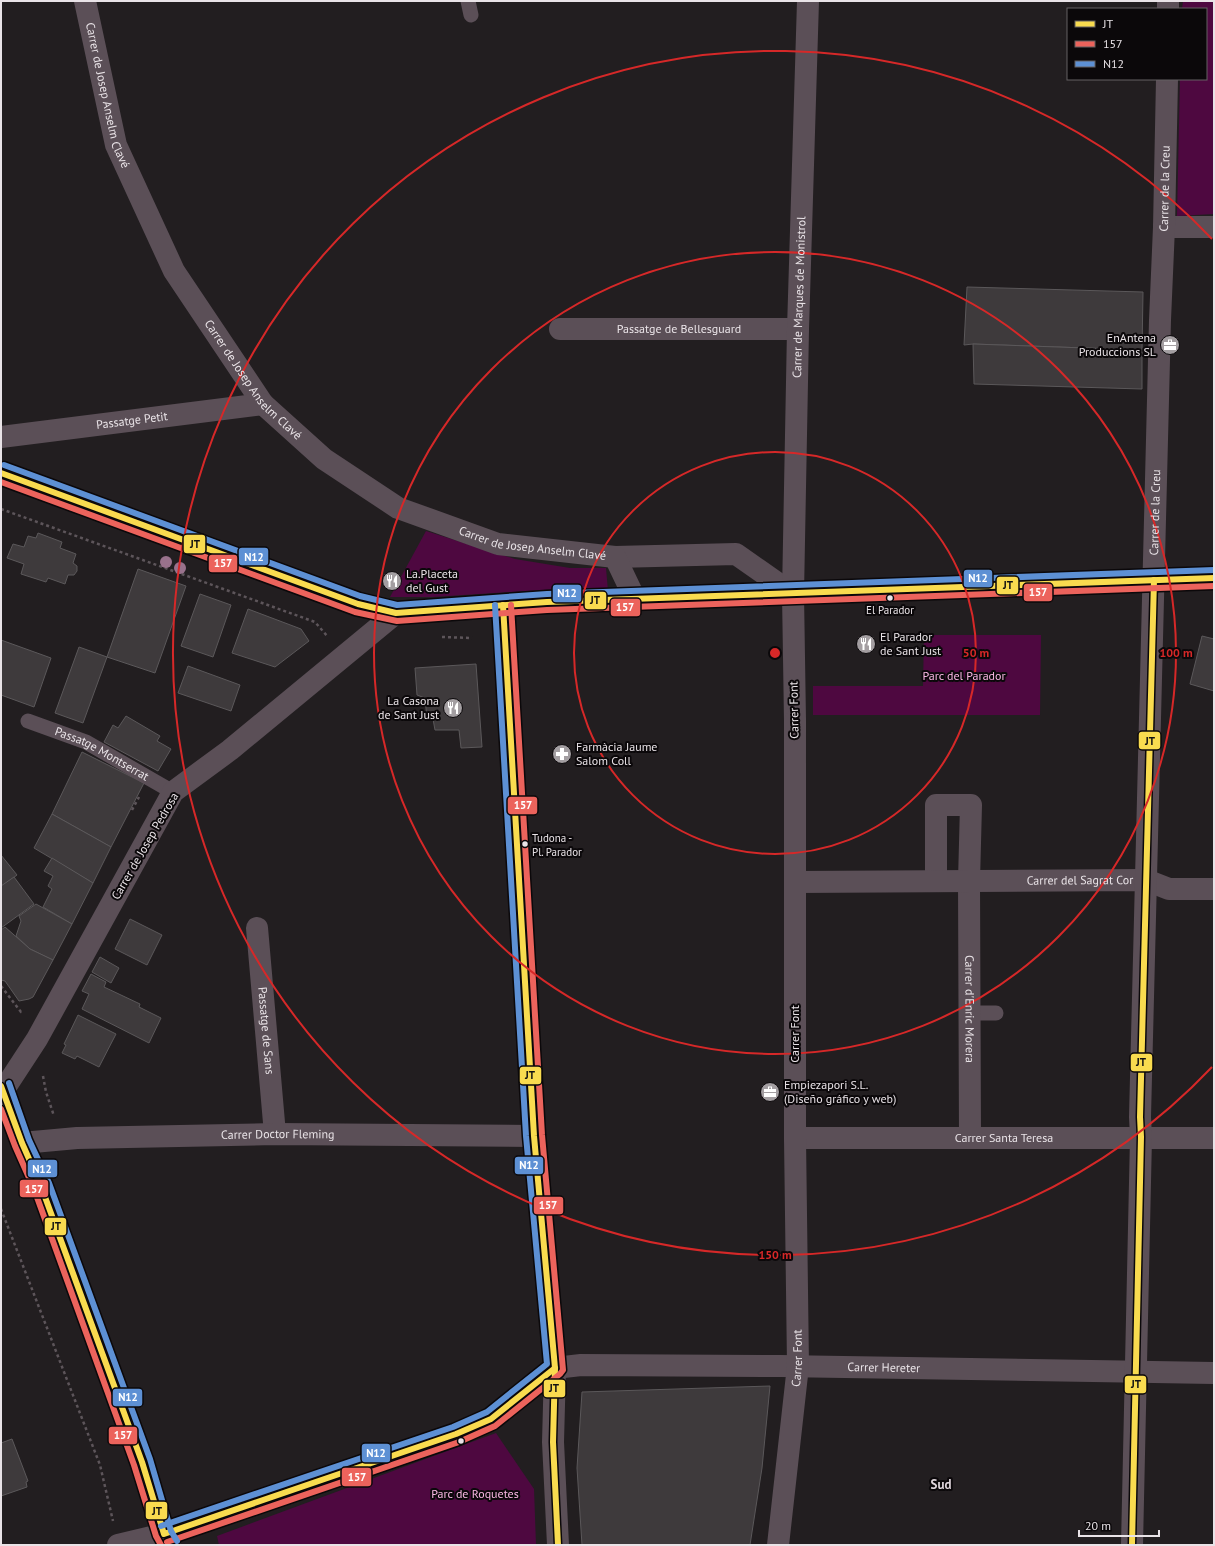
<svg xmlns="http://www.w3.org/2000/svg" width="1215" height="1546" font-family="'PT Sans',sans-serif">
<rect width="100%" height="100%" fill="#221e20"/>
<!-- green -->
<g fill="#4e0840">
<path d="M1183,1H1214V214L1177,216L1180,79H1206V9H1182Z"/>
<path d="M426,531L515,559L570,568H606L608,591L559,589L433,597H390Z"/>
<path d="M924,635H1041L1040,715H813V686H923Z"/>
<path d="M496,1433L534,1489L536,1545H219L217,1536Z"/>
</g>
<!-- building -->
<g fill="#3e3a3c" stroke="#5b585a">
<path d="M967,287L1143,292L1142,350L973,344L964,345Z"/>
<path d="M973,344L1142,350V389L974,384Z"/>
<path d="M38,533L62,542L60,548L76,554L73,563L77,566V571L74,575H68L65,584L48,578L46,582L21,574L24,564L7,558L13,544L24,547L28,536L36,538Z"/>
<path d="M138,569L186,586L155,673L107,657Z"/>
<path d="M200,594L231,605L213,657L181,646Z"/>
<path d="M248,609L301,629L309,641L275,667L232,653Z"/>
<path d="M1202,636L1214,639V691L1190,684Z"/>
<path d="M1,640L51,658L34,707L1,695Z"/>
<path d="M79,647L107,657L83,723L55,713Z"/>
<path d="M476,664L482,747L461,748L459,730H435L433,719H427L425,698L417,695L415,668Z"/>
<path d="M188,666L240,685L231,711L178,693Z"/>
<path d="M126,716L160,736L157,741L171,749L158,771L104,742L113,725L118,728Z"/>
<path d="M82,752L144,783L111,847L52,814Z"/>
<path d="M52,814L111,847L93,883L34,848Z"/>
<path d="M1,855L17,875L1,887Z"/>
<path d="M52,858L93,883L72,924L43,907L52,889L48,886L53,876L44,871Z"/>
<path d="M14,877L34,904L1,928V886Z"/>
<path d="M36,904L72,924L53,960L30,949L16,936L21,921L19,916Z"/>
<path d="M130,919L162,935L147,965L115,949Z"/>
<path d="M5,927L30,949L53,960L33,997L29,999L19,1001L5,981L1,980V930Z"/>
<path d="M100,957L119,968L111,983L92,972Z"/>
<path d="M91,974L106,982L104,987L140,1004L139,1007L161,1018L149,1043L82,1009L89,994L82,991Z"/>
<path d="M78,1015L116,1034L99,1067L77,1056L75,1059L62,1053L66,1045L64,1044Z"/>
<path d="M770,1386L762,1468L750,1545H582L577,1468L582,1392Z"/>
<path d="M12,1439L28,1481L26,1482L27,1487L1,1496V1443Z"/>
</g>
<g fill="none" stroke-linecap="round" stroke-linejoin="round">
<!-- path -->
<g stroke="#5d555a" stroke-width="2.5" stroke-dasharray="3 3" stroke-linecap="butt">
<path d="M1,509L315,622L328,637"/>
<path d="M442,637L472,638"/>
<path d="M132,810L139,797"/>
<path d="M1,986L21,1012L23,1011"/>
<path d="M43,1076L46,1092L54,1116"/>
<path d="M1,1209L100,1465L113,1521"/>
</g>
<!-- service -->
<g stroke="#5b4f57" stroke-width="15">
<path d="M468,1L471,15"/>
<path id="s1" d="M28,721L86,742L173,792"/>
<path d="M969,1013H996"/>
</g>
<!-- pedestrian -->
<path stroke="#5b4f57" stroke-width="22" d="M793,594L795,721"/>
<!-- minor -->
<g stroke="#5b4f57" stroke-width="22">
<path id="s2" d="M85,1L116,145L174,271L263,404L324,459L398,508L498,544L615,557L736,554L793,594"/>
<path d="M1168,9V1"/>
<path d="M1164,227H1214"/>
<path id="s3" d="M560,329H798"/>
<path id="s4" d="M1,437L263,404"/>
<path d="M615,557L635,599"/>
<path id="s5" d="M793,594L798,329L808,1"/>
<path d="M503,605L534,1136L555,1368L553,1442L558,1545"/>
<path id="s6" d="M936,881V805H971L969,881L970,1137"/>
<path id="s7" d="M795,882L1146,880L1169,889H1214"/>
<path id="s8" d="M257,928L275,1134"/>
<path d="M3,1091L37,1039L173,792L230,750L396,613"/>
<path id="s9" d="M795,1138H1214"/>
<path id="s10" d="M22,1143L77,1138L275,1134L534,1136"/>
<path id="s11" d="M555,1368L581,1365L781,1366L1214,1373"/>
<path d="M118,1545L164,1534L456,1434L491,1419L555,1368"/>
<path id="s12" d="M778,1545L798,1366L795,1138V721"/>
<path id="s13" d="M1132,1545L1141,1137L1140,1117L1160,320L1164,227L1167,79"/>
</g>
<!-- tertiary -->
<g stroke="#5b4f57" stroke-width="22">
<path d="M1,473L358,604L396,613L547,602L1214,578"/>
<path d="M1,1086L22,1143L41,1186L142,1462L164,1534L170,1545"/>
</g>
<defs>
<g id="bus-1">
<path d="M1,473L358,604L396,613L547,602L1214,578"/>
<path d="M503,605L534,1136L555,1368L553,1442L558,1545"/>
<path d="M1,1086L22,1143L41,1186L142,1462L164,1534L456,1434L491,1419L555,1368"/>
<path d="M1132,1545L1141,1137L1140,1117L1154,580"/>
</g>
<g id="bus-2">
<path d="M1,482L355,612L397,621L547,610L1214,586"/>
<path d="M1,1109L15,1146L34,1189L134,1465L156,1536L161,1545"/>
<path d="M167,1542L459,1442L495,1426L560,1374L563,1370L542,1135L511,605"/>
</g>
<g id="bus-3">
<path d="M4,465L360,596L397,605L547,594L1214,570"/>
<path d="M9,1083L29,1140L49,1183L150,1459L171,1531L177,1541"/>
<path d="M161,1526L453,1427L487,1412L547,1364L526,1136L495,605"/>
</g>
</defs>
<!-- bus-1 casing -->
<use href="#bus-1" stroke="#0b080a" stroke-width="9"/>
<!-- bus-2 casing -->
<use href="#bus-2" stroke="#0b080a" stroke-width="9"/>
<!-- bus-3 casing -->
<use href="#bus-3" stroke="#0b080a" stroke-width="9"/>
<!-- bus-1 -->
<use href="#bus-1" stroke="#f9db4f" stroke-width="6"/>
<!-- bus-2 -->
<use href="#bus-2" stroke="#ec635c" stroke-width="6"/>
<!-- bus-3 -->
<use href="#bus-3" stroke="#5d90d4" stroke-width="6"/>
</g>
<!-- trees -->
<g fill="#99728c">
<circle cx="166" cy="562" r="6"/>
<circle cx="180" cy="568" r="6"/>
</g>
<!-- distance rings -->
<g fill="none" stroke="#d62828" stroke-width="2">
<circle cx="775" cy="653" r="201"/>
<circle cx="775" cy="653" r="401"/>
<path d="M1212 1067A602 602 0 1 1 1212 239"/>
</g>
<!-- icons -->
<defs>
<symbol id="office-disc" viewBox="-11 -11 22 22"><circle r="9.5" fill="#a39ea1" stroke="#0b080a"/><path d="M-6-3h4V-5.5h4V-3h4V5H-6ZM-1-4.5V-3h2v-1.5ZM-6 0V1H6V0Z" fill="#fff"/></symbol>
<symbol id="restaurant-disc" viewBox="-11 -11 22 22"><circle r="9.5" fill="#a39ea1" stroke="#0b080a"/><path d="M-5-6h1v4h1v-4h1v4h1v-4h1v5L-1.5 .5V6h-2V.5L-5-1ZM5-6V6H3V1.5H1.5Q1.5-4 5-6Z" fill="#fff"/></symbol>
<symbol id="pharmacy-disc" viewBox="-11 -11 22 22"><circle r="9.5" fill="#a39ea1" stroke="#0b080a"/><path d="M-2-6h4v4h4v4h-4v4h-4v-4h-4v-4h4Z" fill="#fff"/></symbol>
</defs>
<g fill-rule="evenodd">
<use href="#office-disc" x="1159" y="334" width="22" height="22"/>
<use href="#restaurant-disc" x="381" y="570" width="22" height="22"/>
<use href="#restaurant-disc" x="855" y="633" width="22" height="22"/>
<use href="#restaurant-disc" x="442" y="697" width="22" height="22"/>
<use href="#pharmacy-disc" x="551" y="743" width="22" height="22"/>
<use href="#office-disc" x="759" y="1081" width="22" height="22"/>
</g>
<!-- markers -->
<g fill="#e9e3e7" stroke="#0b080a" stroke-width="1.5">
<circle cx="890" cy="598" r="3.5"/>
<circle cx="525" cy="844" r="3.5"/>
<circle cx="461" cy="1441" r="3.5"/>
</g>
<g text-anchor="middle" stroke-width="4" stroke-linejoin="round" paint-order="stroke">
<!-- bus labels -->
<g font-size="11" fill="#e9e3e7" stroke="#0b080a">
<text x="890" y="614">El Parador</text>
<text x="532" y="842" text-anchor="start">Tudona -<tspan x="532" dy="14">Pl. Parador</tspan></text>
</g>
<!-- street labels -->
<g font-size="12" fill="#e9e3e7" stroke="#0b080a">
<text dy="4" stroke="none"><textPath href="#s2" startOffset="97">Carrer de Josep Anselm Clavé</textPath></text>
<text dy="4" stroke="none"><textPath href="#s13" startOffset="1357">Carrer de la Creu</textPath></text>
<text dy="4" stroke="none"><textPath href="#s5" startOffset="297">Carrer de Marques de Monistrol</textPath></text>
<text dy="4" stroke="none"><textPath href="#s3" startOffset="119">Passatge de Bellesguard</textPath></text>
<text dy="4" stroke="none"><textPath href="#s2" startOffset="421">Carrer de Josep Anselm Clavé</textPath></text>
<text dy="4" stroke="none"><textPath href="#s4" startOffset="132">Passatge Petit</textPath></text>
<text dy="4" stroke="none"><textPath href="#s13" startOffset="1033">Carrer de la Creu</textPath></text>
<text dy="4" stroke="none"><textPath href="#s2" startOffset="757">Carrer de Josep Anselm Clavé</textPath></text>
<text transform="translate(794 710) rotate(-91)" y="4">Carrer Font</text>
<text dy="4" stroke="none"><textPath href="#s1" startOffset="81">Passatge Montserrat</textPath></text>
<text transform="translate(145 846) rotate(-60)" y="4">Carrer de Josep Pedrosa</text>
<text dy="4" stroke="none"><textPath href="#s7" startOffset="285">Carrer del Sagrat Cor</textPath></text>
<text dy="4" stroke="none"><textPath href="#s6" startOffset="315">Carrer d'Enric Morera</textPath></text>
<text dy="4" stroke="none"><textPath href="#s8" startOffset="103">Passatge de Sans</textPath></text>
<text transform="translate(795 1034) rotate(-90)" y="4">Carrer Font</text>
<text dy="4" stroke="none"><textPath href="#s10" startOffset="256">Carrer Doctor Fleming</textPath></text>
<text dy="4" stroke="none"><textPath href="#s9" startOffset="209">Carrer Santa Teresa</textPath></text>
<text dy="4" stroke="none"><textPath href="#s12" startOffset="188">Carrer Font</textPath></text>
<text dy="4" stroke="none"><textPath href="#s11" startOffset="329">Carrer Hereter</textPath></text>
</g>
<!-- poi labels -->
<g font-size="12" fill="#e9e3e7" stroke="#0b080a" text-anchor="start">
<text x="1156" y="342" text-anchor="end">EnAntena<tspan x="1156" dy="14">Produccions SL</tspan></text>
<text x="406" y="578">La.Placeta<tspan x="406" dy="14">del Gust</tspan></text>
<text x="880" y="641">El Parador<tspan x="880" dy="14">de Sant Just</tspan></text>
<text x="439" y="705" text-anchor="end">La Casona<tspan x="439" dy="14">de Sant Just</tspan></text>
<text x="576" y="751">Farmàcia Jaume<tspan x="576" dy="14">Salom Coll</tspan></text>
<text x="784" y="1089">Empiezapori S.L.<tspan x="784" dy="14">(Diseño gráfico y web)</tspan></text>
</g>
<!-- park labels -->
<g font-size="12" fill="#fab7e4" stroke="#0b080a">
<text x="964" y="680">Parc del Parador</text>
<text x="475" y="1498">Parc de Roquetes</text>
</g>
<!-- neighbourhood labels -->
<g font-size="13" font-weight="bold" fill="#dfd5db" stroke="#0b080a">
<text x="941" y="1489">Sud</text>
</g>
</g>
<circle cx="775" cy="653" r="6" fill="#d62828" stroke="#0b080a" stroke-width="2"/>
<g font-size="12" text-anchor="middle" font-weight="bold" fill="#d62828" stroke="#0b080a" stroke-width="4" stroke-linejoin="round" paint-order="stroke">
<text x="976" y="657">50 m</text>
<text x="1176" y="657">100 m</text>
<text x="775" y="1259">150 m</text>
</g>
<g stroke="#0b080a" stroke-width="1.5">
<rect x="183" y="534" width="23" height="20" rx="4" fill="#f9db4f"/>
<rect x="238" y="547" width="31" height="19" rx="4" fill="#5d90d4"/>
<rect x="208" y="554" width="30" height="19" rx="4" fill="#ec635c"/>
<rect x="963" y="569" width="30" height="19" rx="4" fill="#5d90d4"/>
<rect x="996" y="576" width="23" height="19" rx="4" fill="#f9db4f"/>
<rect x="1023" y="583" width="30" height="19" rx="4" fill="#ec635c"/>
<rect x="552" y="584" width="30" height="19" rx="4" fill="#5d90d4"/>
<rect x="584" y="591" width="23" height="19" rx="4" fill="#f9db4f"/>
<rect x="610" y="598" width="31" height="19" rx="4" fill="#ec635c"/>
<rect x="1138" y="731" width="23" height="19" rx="4" fill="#f9db4f"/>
<rect x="507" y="796" width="31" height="19" rx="4" fill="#ec635c"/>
<rect x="1130" y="1053" width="23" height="19" rx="4" fill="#f9db4f"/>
<rect x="519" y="1066" width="23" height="19" rx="4" fill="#f9db4f"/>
<rect x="514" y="1156" width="30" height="19" rx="4" fill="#5d90d4"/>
<rect x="27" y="1159" width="31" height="19" rx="4" fill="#5d90d4"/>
<rect x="19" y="1179" width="30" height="19" rx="4" fill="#ec635c"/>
<rect x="533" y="1196" width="31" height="19" rx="4" fill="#ec635c"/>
<rect x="44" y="1217" width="23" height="19" rx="4" fill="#f9db4f"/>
<rect x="1124" y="1375" width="23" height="19" rx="4" fill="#f9db4f"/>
<rect x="543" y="1379" width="23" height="19" rx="4" fill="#f9db4f"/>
<rect x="112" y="1388" width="31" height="19" rx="4" fill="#5d90d4"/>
<rect x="108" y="1426" width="30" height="19" rx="4" fill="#ec635c"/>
<rect x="361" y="1443" width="30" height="20" rx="4" fill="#5d90d4"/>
<rect x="341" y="1467" width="31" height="20" rx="4" fill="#ec635c"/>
<rect x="145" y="1501" width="23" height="19" rx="4" fill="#f9db4f"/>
</g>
<g font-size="11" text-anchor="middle" font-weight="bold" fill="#fff">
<text x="254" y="561">N12</text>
<text x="223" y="567">157</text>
<text x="978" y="582">N12</text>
<text x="1038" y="596">157</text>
<text x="567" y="597">N12</text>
<text x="625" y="611">157</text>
<text x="523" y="809">157</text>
<text x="529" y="1169">N12</text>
<text x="42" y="1173">N12</text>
<text x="34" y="1193">157</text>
<text x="548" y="1209">157</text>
<text x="128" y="1401">N12</text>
<text x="123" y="1439">157</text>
<text x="376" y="1457">N12</text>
<text x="357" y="1481">157</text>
</g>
<g font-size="11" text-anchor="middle" font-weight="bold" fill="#111">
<text x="195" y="548">JT</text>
<text x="1008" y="589">JT</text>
<text x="595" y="604">JT</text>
<text x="1150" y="745">JT</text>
<text x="1141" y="1066">JT</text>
<text x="530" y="1079">JT</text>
<text x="56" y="1230">JT</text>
<text x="1136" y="1388">JT</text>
<text x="554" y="1392">JT</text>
<text x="157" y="1515">JT</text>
</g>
<!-- border -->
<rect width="1215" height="1546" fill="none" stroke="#e9e3e7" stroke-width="4"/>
<!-- legend -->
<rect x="1067" y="8" width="140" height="72" fill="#0b080a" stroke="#646062"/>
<rect x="1075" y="21" width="20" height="6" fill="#f9db4f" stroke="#646062"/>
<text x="1103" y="28" font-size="12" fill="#e9e3e7">JT</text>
<rect x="1075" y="41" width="20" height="6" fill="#ec635c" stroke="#646062"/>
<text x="1103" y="48" font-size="12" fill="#e9e3e7">157</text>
<rect x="1075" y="61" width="20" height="6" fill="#5d90d4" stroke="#646062"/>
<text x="1103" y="68" font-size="12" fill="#e9e3e7">N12</text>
<!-- scale -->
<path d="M1079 1530v6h80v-6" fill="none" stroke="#e9e3e7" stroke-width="2"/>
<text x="1085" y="1530" font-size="12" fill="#e9e3e7" stroke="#0b080a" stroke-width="3" paint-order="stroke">20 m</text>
</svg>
